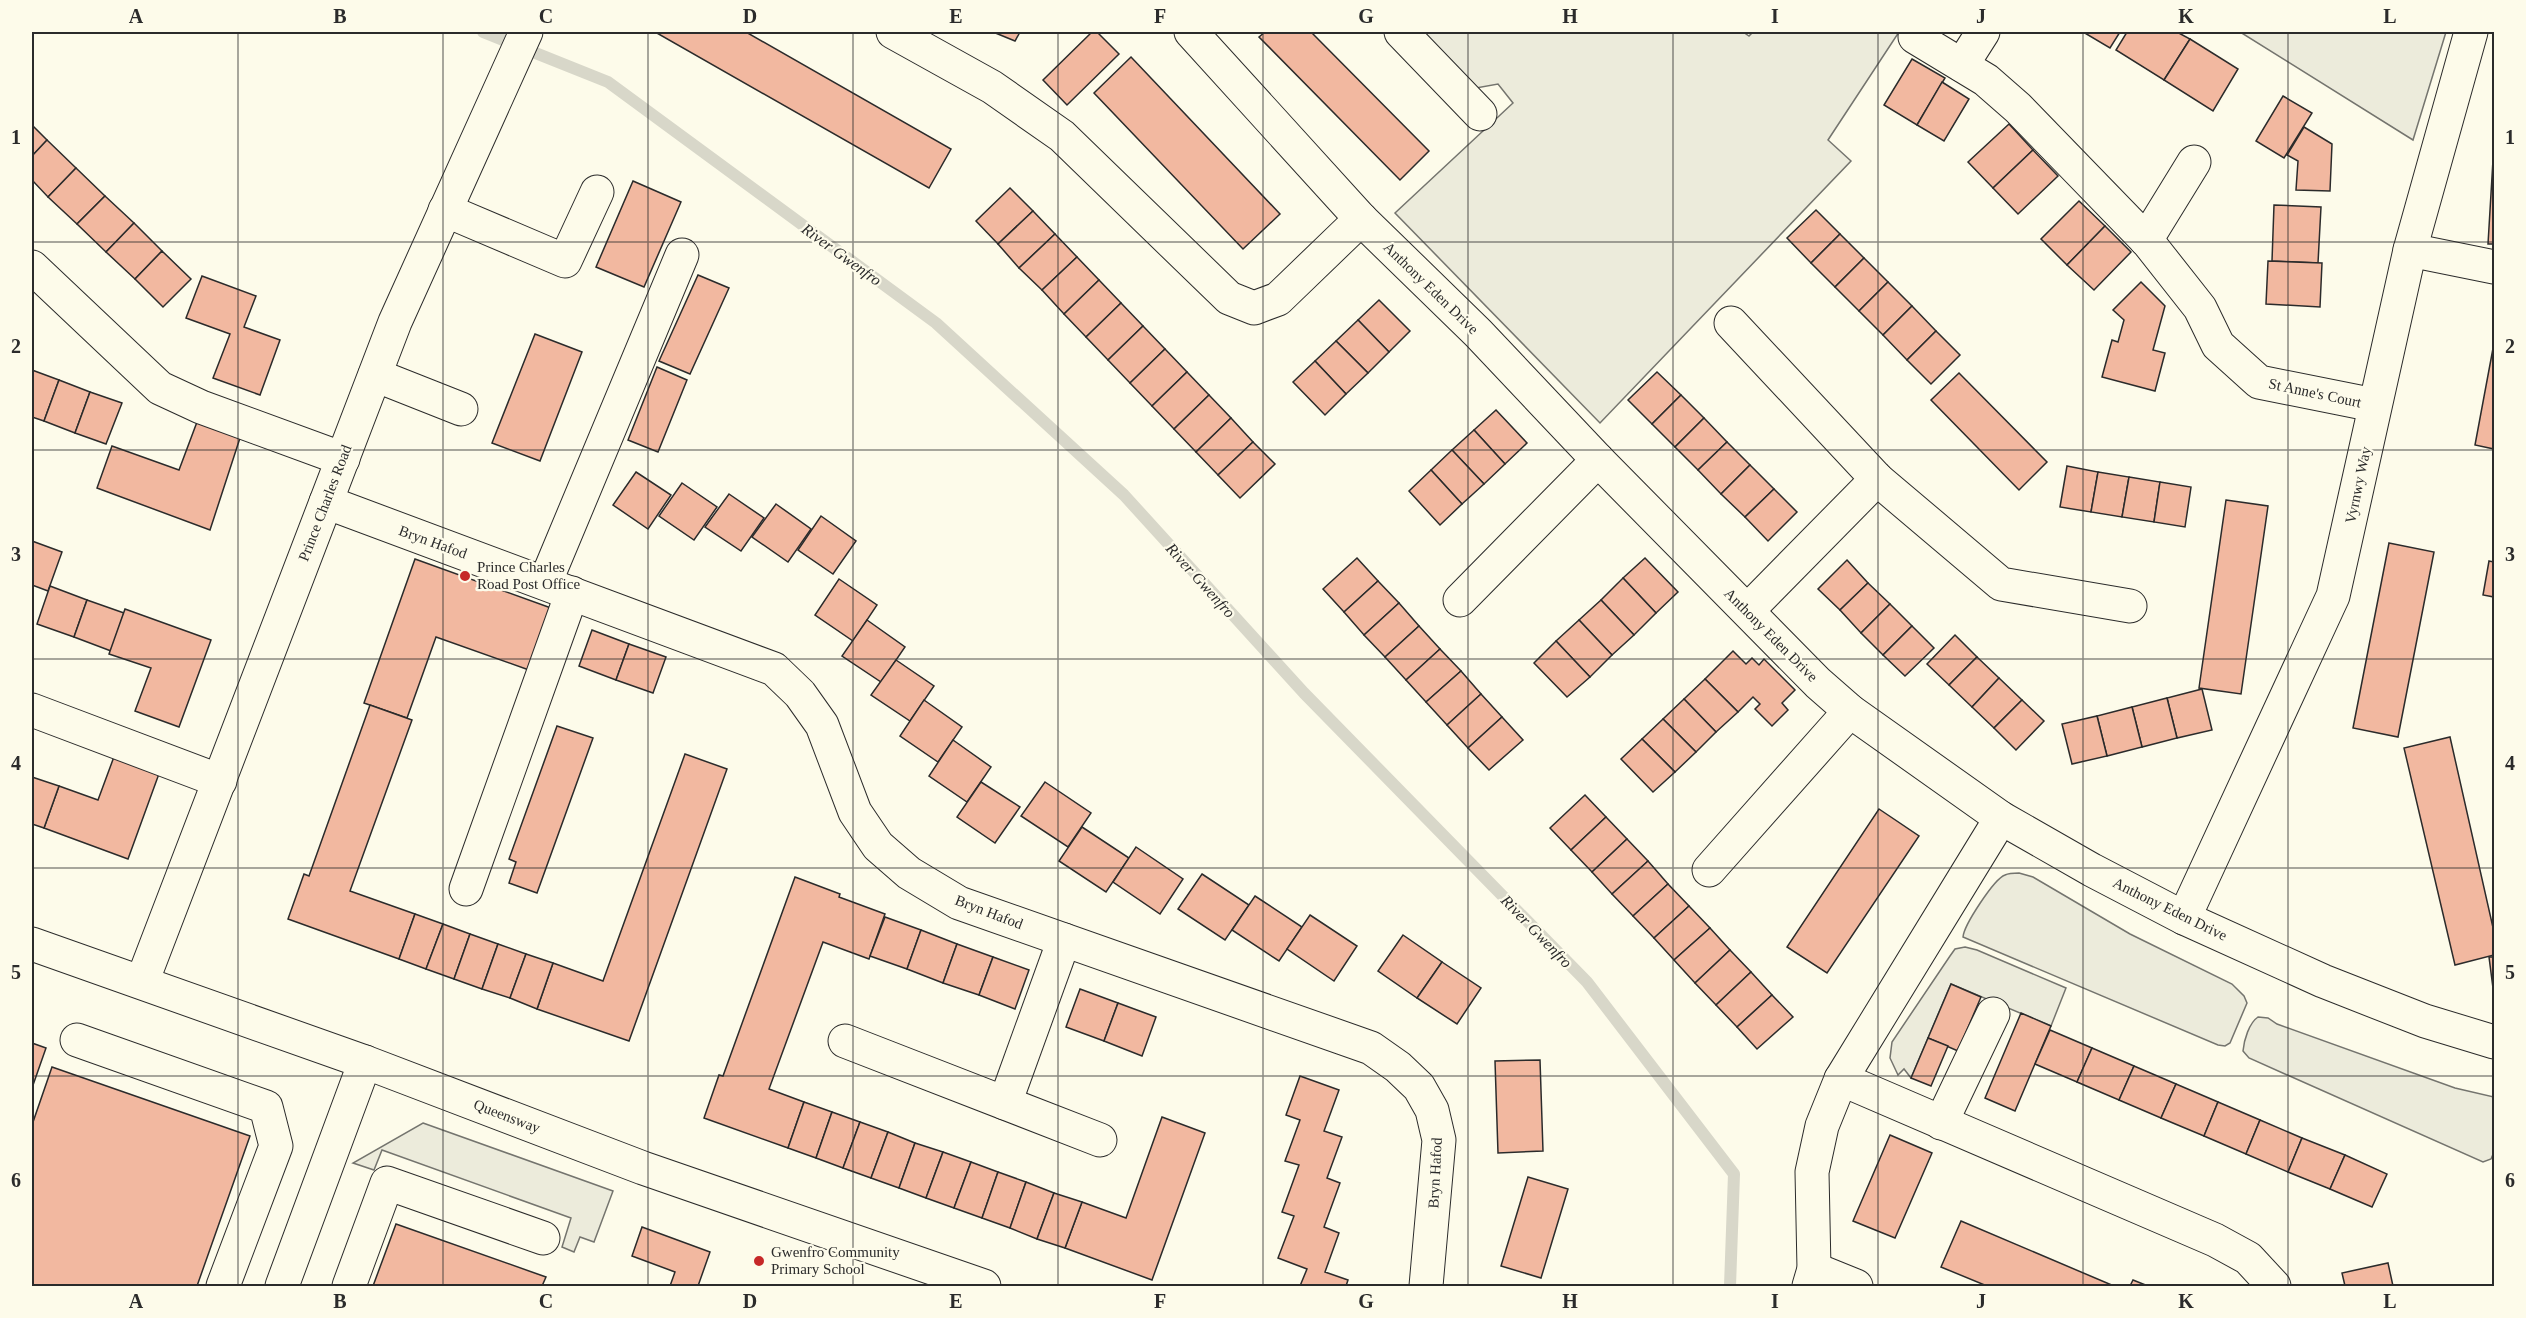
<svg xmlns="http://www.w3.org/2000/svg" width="2526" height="1318" font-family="Georgia,serif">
<rect width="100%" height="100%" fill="#fdfbea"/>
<!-- green -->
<g fill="#ecebdb" stroke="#74746e" stroke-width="1.5">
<path d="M1413,32H1743L1749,36L1753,32H1899L1828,140L1851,161L1600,423L1395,213L1513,103L1498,84L1465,90Z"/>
<path d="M2240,32H2446L2413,140Z"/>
<path d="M2019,873L2033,877L2130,934L2232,984L2244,996L2247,1003L2230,1043L2225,1046L2218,1045L1963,937C1964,925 1994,879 2005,875C2009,873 2015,873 2019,873Z"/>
<path d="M1965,947L1977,950L2066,988L2051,1026L1951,984L1911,1078L1904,1069L1898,1075L1890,1058L1892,1042L1950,956L1955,949Z"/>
<path d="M2258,1017L2268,1018L2277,1024L2455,1088L2494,1097V1152L2491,1159L2483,1162L2249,1058L2243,1051C2244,1040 2249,1023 2258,1017Z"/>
<path d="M423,1123L613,1191L594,1242L580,1237L574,1252L562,1247L571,1218L382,1150L374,1170L353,1163Z"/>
</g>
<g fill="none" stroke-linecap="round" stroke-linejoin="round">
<!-- stream -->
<path stroke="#d8d7c9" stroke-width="12" d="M483,32L608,82L936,323L1124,495L1304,693L1587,982L1734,1174L1730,1286"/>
</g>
<!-- building -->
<g fill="#f2b8a0" stroke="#2b2b2b" stroke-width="1.5">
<path d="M655,32H746L951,149L929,188Z"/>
<path d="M993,32H1020L1015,41Z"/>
<path d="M1092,32H1097L1119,54L1067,105L1043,80Z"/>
<path d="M1265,32H1311L1429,151L1400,180L1259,37Z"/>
<path d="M2083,32H2120L2110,48Z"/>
<path d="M2127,32H2177L2190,39L2164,80L2116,50Z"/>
<path d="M2190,39L2238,69L2213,111L2164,80Z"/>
<path d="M1131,57L1280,214L1243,249L1094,93Z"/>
<path d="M1912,59L1945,78L1917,125L1884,105Z"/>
<path d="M1942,82L1969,99L1944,141L1917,125Z"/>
<path d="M2283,96L2312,113L2284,158L2256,141Z"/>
<path d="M2009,124L2033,150L1993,188L1968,162Z"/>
<path d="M32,125L47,140L32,156Z"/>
<path d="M2304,127L2332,144L2330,191L2296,190L2298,161L2287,155Z"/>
<path d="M47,140L76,168L48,197L32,180V156Z"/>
<path d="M2494,143V244H2488Z"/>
<path d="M2033,150L2058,176L2018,214L1993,188Z"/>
<path d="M76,168L105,196L77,224L48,197Z"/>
<path d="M633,181L681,202L644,287L596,267Z"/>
<path d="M1010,188L1033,211L998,244L976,221Z"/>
<path d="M105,196L134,223L106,252L77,224Z"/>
<path d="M2079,201L2105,226L2067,265L2041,239Z"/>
<path d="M2274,205L2321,207L2318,263L2272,261Z"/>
<path d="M1816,210L1840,234L1811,263L1787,238Z"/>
<path d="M1033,211L1055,234L1019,268L998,244Z"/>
<path d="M134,223L162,251L135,279L106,252Z"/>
<path d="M2105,226L2131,252L2094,290L2067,265Z"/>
<path d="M1055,234L1077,257L1042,290L1019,268Z"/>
<path d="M1840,234L1864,258L1835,287L1811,263Z"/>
<path d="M162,251L191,279L163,307L135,279Z"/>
<path d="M1077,257L1099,280L1064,314L1042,290Z"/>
<path d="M1864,258L1888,282L1859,311L1835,287Z"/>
<path d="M2268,261L2322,263L2320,307L2266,304Z"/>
<path d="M698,275L729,288L690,374L659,361Z"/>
<path d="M202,276L256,296L244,327L280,340L260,395L213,378L230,334L186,318Z"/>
<path d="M1099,280L1121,303L1086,337L1064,314Z"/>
<path d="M1888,282L1912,306L1883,335L1859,311Z"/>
<path d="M2141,282L2165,306L2153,350L2165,353L2155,391L2102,377L2112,340L2118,342L2124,320L2113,310Z"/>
<path d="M1379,300L1410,331L1389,352L1358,320Z"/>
<path d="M1121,303L1143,326L1108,360L1086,337Z"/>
<path d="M1912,306L1936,331L1907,360L1883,335Z"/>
<path d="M1358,320L1389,352L1368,373L1336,341Z"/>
<path d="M1143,326L1165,349L1130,383L1108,360Z"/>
<path d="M1936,331L1960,355L1931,384L1907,360Z"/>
<path d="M535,334L582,352L540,461L492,443Z"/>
<path d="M1336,341L1368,373L1346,394L1315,361Z"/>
<path d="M2494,343V449L2475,445Z"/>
<path d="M1165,349L1187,372L1152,406L1130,383Z"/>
<path d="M1315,361L1346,394L1325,415L1293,382Z"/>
<path d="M657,367L687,380L658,452L628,440Z"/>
<path d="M32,370L59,380L44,421L32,417Z"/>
<path d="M1187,372L1209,395L1174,429L1152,406Z"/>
<path d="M1657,372L1681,395L1652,424L1628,400Z"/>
<path d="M1959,373L2047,462L2019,490L1931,400Z"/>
<path d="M59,380L90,392L75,433L44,421Z"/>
<path d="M90,392L122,403L106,444L75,433Z"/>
<path d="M1209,395L1231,418L1196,452L1174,429Z"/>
<path d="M1681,395L1704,418L1675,447L1652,424Z"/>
<path d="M1496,410L1527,443L1505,464L1474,430Z"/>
<path d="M1231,418L1253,442L1218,475L1196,452Z"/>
<path d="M1704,418L1727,442L1698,470L1675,447Z"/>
<path d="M197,422L240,438L210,530L97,488L112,446L179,470Z"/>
<path d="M1474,430L1505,464L1484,484L1452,450Z"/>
<path d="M1253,442L1275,464L1240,498L1218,475Z"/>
<path d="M1727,442L1750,465L1721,494L1698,470Z"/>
<path d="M1452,450L1484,484L1462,504L1431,470Z"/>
<path d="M1750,465L1774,489L1745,517L1721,494Z"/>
<path d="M2067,466L2098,472L2091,512L2060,507Z"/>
<path d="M1431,470L1462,504L1440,525L1409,491Z"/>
<path d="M636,472L671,495L648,529L613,505Z"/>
<path d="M2098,472L2129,477L2122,517L2091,512Z"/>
<path d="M2129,477L2160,482L2154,522L2122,517Z"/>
<path d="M2160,482L2191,487L2185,527L2154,522Z"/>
<path d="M682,483L717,507L694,540L659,516Z"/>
<path d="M1774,489L1797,512L1768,541L1745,517Z"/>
<path d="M729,494L764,518L741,551L705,527Z"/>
<path d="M2226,500L2268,506L2241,694L2199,688Z"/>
<path d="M776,504L811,529L788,562L752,537Z"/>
<path d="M821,516L856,541L833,574L798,550Z"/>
<path d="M32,541L62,552L48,591L32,585Z"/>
<path d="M2389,543L2434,552L2398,737L2353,728Z"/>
<path d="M1357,558L1378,581L1344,612L1323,589Z"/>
<path d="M1645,558L1678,592L1656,613L1623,578Z"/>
<path d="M415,559L551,608L529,670L436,637L407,718L364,703Z"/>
<path d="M1847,560L1868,583L1840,610L1818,589Z"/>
<path d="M2489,561L2494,562V597L2483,595Z"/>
<path d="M1623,578L1656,613L1634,635L1601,600Z"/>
<path d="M839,579L877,605L853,641L815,615Z"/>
<path d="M1378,581L1399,603L1364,635L1344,612Z"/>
<path d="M1868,583L1890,604L1861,633L1840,610Z"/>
<path d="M50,586L87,600L74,637L37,624Z"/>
<path d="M87,600L124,613L111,651L74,637Z"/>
<path d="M1601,600L1634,635L1612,655L1579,620Z"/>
<path d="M1399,603L1419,626L1385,657L1364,635Z"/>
<path d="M1890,604L1912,626L1883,655L1861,633Z"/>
<path d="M125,609L211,640L179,727L135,711L151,668L109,654Z"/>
<path d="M867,620L905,647L881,682L842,656Z"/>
<path d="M1579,620L1612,655L1590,677L1556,641Z"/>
<path d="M1419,626L1440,649L1406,680L1385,657Z"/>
<path d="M1912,626L1934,648L1905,676L1883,655Z"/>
<path d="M592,630L629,644L616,680L579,666Z"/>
<path d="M1955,635L1977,657L1949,685L1927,664Z"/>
<path d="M1556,641L1590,677L1567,697L1534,663Z"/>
<path d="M629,644L666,657L653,693L616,680Z"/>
<path d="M1440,649L1461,671L1426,702L1406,680Z"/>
<path d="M1733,651L1746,664L1752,658L1759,665L1764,659L1795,690L1782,703L1788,710L1772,726L1755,709L1760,704L1753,697L1738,712L1705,679Z"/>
<path d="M1977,657L1999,678L1972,707L1949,685Z"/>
<path d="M896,660L934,686L910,721L871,695Z"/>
<path d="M1461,671L1481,694L1447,725L1426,702Z"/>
<path d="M1999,678L2022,700L1994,728L1972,707Z"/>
<path d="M1705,679L1738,712L1716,732L1684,699Z"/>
<path d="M2202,689L2212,730L2177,738L2167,698Z"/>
<path d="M1481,694L1502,717L1468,748L1447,725Z"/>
<path d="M2167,698L2177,738L2142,747L2132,707Z"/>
<path d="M1684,699L1716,732L1696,752L1663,719Z"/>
<path d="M924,700L962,727L938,762L900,736Z"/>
<path d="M2022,700L2044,721L2016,750L1994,728Z"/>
<path d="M370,705L412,720L350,891L415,914L399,959L288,919L304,874L309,876Z"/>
<path d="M2132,707L2142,747L2107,756L2097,716Z"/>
<path d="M2097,716L2107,756L2072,764L2062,724Z"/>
<path d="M1502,717L1523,740L1489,770L1468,748Z"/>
<path d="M1663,719L1696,752L1675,772L1642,739Z"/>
<path d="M557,726L593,738L537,893L509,883L516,862L509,859Z"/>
<path d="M2450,737L2494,932V955L2455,965L2404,748Z"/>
<path d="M1642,739L1675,772L1653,792L1621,759Z"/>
<path d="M953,740L991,767L967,802L929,776Z"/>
<path d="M115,754L160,771L128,859L44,828L59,786L98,800Z"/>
<path d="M685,754L727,769L629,1041L537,1009L553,963L603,981Z"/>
<path d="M32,777L59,786L44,828L32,824Z"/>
<path d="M981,782L1020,807L995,843L957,817Z"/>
<path d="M1045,782L1091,813L1068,847L1021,816Z"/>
<path d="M1585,795L1606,817L1571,850L1550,828Z"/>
<path d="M1879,809L1919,836L1827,973L1787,947Z"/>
<path d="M1606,817L1627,839L1592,872L1571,850Z"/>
<path d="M1082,827L1129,858L1106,892L1059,861Z"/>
<path d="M1627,839L1648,861L1612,894L1592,872Z"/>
<path d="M1136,847L1183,879L1160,914L1113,882Z"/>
<path d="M1648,861L1668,884L1633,916L1612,894Z"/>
<path d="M1202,874L1249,905L1225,940L1178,909Z"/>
<path d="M795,877L840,894L839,897L885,914L869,959L823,942L769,1089L804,1102L788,1148L704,1118L719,1075L723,1076Z"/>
<path d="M1668,884L1689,906L1654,938L1633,916Z"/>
<path d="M1255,896L1302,927L1279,961L1232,930Z"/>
<path d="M1689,906L1710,928L1674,960L1654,938Z"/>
<path d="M415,914L443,924L426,969L399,959Z"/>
<path d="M1310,915L1357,946L1334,981L1287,949Z"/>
<path d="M885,917L921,930L907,969L870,956Z"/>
<path d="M443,924L470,934L454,979L426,969Z"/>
<path d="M1710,928L1730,950L1695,983L1674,960Z"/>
<path d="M921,930L957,944L943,983L907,969Z"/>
<path d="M470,934L498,944L482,989L454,979Z"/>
<path d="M1403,935L1442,962L1417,998L1378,971Z"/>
<path d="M498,944L526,954L510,998L482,989Z"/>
<path d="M957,944L993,957L979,995L943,983Z"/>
<path d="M1730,950L1751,972L1716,1005L1695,983Z"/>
<path d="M526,954L553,963L537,1009L510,998Z"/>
<path d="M993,957L1029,970L1015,1009L979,995Z"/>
<path d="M2489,957H2494V996Z"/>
<path d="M1442,962L1481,988L1457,1024L1417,998Z"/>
<path d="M1751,972L1772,995L1737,1027L1716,1005Z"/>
<path d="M1951,984L1981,997L1958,1051L1928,1038Z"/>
<path d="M1080,989L1118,1003L1104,1041L1066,1027Z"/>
<path d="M1772,995L1793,1017L1757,1049L1737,1027Z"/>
<path d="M1118,1003L1156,1017L1142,1056L1104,1041Z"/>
<path d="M2021,1013L2051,1026L2015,1111L1985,1098Z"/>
<path d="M2050,1030L2092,1048L2077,1082L2035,1064Z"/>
<path d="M1928,1038L1948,1046L1931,1086L1911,1078Z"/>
<path d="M32,1043L46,1048L32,1088Z"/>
<path d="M2092,1048L2134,1066L2119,1100L2077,1082Z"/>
<path d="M1540,1060L1543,1151L1498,1153L1495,1061Z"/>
<path d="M2134,1066L2176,1084L2161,1118L2119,1100Z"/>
<path d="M52,1067L250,1136L197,1286H32V1125Z"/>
<path d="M1300,1076L1339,1090L1324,1131L1342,1137L1327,1178L1340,1183L1324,1227L1339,1233L1325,1272L1348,1280L1346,1286H1300L1307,1269L1278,1258L1294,1216L1282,1212L1299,1165L1285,1161L1300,1120L1286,1115Z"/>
<path d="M2176,1084L2218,1102L2204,1136L2161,1118Z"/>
<path d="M804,1102L832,1112L816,1158L788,1148Z"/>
<path d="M2218,1102L2260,1120L2246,1154L2204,1136Z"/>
<path d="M832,1112L860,1122L843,1168L816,1158Z"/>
<path d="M1162,1117L1205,1133L1152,1280L1065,1248L1082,1202L1126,1218Z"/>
<path d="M2260,1120L2302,1138L2288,1172L2246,1154Z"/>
<path d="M860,1122L888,1132L871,1178L843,1168Z"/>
<path d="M888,1132L915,1143L899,1188L871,1178Z"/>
<path d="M1890,1135L1932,1153L1895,1238L1853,1221Z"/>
<path d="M2302,1138L2345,1155L2330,1189L2288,1172Z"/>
<path d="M915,1143L943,1152L926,1198L899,1188Z"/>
<path d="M943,1152L971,1162L954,1208L926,1198Z"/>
<path d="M2345,1155L2387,1174L2372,1207L2330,1189Z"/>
<path d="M971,1162L998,1172L982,1218L954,1208Z"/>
<path d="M998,1172L1026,1182L1010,1228L982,1218Z"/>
<path d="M1528,1177L1568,1189L1541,1278L1501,1266Z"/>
<path d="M1026,1182L1054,1193L1037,1239L1010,1228Z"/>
<path d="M1054,1193L1082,1202L1065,1248L1037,1239Z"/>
<path d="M1961,1221L2114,1286H1987L1941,1267Z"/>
<path d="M396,1224L546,1277L542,1286H373Z"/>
<path d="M642,1227L710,1252L698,1286H670L675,1272L632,1256Z"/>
<path d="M2388,1263L2393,1286H2345L2342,1273Z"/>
<path d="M2133,1280L2148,1286H2130Z"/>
</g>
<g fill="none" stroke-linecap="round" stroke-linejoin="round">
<defs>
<g id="minor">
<path d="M893,32L992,87L1062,136L1229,298L1254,308L1278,299L1361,219"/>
<path d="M1191,32L1361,219L1478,333L1598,460L1818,683L1850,711L2001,818L2092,870L2184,918L2323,981L2425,1021L2494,1042"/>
<path d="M1401,32L1480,114"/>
<path d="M1915,37L1986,80L2018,108L2148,242L2200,308L2218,345L2259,382L2374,405"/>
<path d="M1962,65L1983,32"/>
<path d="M445,210L565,261L597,192"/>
<path d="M2146,240L2194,162"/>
<path d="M2410,250L2494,267"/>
<path d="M32,267L160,388L201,407L343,459"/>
<path d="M1731,323L1877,479L2001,584L2130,606"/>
<path d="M375,375L461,409"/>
<path d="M326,502L774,669L800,694L822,725L855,812L878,846L909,873L959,903L1371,1048L1398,1067L1419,1087L1432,1110L1439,1140L1426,1286"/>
<path d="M545,583L682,255"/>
<path d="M1460,600L1598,460"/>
<path d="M1748,610L1877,479"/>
<path d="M32,710L220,781"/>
<path d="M1709,870L1850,711"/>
<path d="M466,889L572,593"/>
<path d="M2184,918L2333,596L2410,250L2471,32"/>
<path d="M32,944L365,1062L643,1168L984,1286"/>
<path d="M142,982L395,322L526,32"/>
<path d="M77,1040L266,1107L276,1146L223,1286"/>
<path d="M845,1041L1100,1140"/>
<path d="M1841,1079L2215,1240L2248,1258L2274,1286"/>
<path d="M1005,1103L1064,940"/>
<path d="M1941,1123L1993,1014"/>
<path d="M1814,1269L1856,1286"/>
<path d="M282,1286L365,1062"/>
<path d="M349,1286L387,1183L543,1238"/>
<path d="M1809,1286L1814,1269L1812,1172L1822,1126L1841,1079L2001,818"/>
</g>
</defs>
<!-- minor casing -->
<use href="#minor" stroke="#2b2b2b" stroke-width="35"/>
<!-- minor -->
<use href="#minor" stroke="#fdfbea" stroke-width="33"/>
</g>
<!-- grid -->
<path fill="none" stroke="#2b2b2b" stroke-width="1.5" stroke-opacity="0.55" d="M238,32V1286M443,32V1286M648,32V1286M853,32V1286M1058,32V1286M1263,32V1286M1468,32V1286M1673,32V1286M1878,32V1286M2083,32V1286M2288,32V1286M32,242H2494M32,450H2494M32,659H2494M32,868H2494M32,1076H2494"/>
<!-- markers -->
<g fill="#c62828" stroke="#fdfbea" stroke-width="2">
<circle cx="465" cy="576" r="6"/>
<circle cx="759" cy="1261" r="6"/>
</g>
<g text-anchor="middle" stroke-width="4.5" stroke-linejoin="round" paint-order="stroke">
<!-- street labels -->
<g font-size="15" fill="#2b2b2b" stroke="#fdfbea">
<text transform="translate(1431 288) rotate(44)" y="5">Anthony Eden Drive</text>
<text transform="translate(2315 393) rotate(12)" y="5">St Anne's Court</text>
<text transform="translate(2358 485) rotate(-78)" y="5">Vyrnwy Way</text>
<text transform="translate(325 503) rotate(-69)" y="5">Prince Charles Road</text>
<text transform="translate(433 542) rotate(20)" y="5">Bryn Hafod</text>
<text transform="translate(1771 635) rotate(45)" y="5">Anthony Eden Drive</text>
<text transform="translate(2170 909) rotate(26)" y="5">Anthony Eden Drive</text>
<text transform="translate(989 912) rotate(21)" y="5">Bryn Hafod</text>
<text transform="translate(507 1116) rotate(21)" y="5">Queensway</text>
<text transform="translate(1435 1173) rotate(-87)" y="5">Bryn Hafod</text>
</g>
<!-- poi labels -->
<g font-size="15" fill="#2b2b2b" stroke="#fdfbea" text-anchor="start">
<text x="477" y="572">Prince Charles<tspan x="477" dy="17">Road Post Office</tspan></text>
<text x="771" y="1257">Gwenfro Community<tspan x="771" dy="17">Primary School</tspan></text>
</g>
<!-- water labels -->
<g font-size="16" font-style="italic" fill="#2b2b2b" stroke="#fdfbea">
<text transform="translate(842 254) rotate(36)" y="6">River Gwenfro</text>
<text transform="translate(1201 580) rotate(48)" y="6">River Gwenfro</text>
<text transform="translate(1537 931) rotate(46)" y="6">River Gwenfro</text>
</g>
</g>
<!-- border -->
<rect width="2526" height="1318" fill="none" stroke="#fdfbea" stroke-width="66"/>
<rect x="33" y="33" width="2460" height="1252" fill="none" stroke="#2b2b2b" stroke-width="2"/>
<g font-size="20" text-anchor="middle" font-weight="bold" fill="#2b2b2b">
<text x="136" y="23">A</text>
<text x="340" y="23">B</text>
<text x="546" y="23">C</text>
<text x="750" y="23">D</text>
<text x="956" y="23">E</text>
<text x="1160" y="23">F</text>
<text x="1366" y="23">G</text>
<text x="1570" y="23">H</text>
<text x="1775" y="23">I</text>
<text x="1981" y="23">J</text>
<text x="2186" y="23">K</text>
<text x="2390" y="23">L</text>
<text x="16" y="144">1</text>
<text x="2510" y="144">1</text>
<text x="16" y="353">2</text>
<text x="2510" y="353">2</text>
<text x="16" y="561">3</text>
<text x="2510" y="561">3</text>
<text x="16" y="770">4</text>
<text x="2510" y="770">4</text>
<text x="16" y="979">5</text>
<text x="2510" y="979">5</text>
<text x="16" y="1187">6</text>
<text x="2510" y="1187">6</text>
<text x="136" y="1308">A</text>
<text x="340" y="1308">B</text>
<text x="546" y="1308">C</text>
<text x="750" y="1308">D</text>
<text x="956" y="1308">E</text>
<text x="1160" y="1308">F</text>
<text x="1366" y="1308">G</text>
<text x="1570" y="1308">H</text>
<text x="1775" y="1308">I</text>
<text x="1981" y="1308">J</text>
<text x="2186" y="1308">K</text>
<text x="2390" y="1308">L</text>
</g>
</svg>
